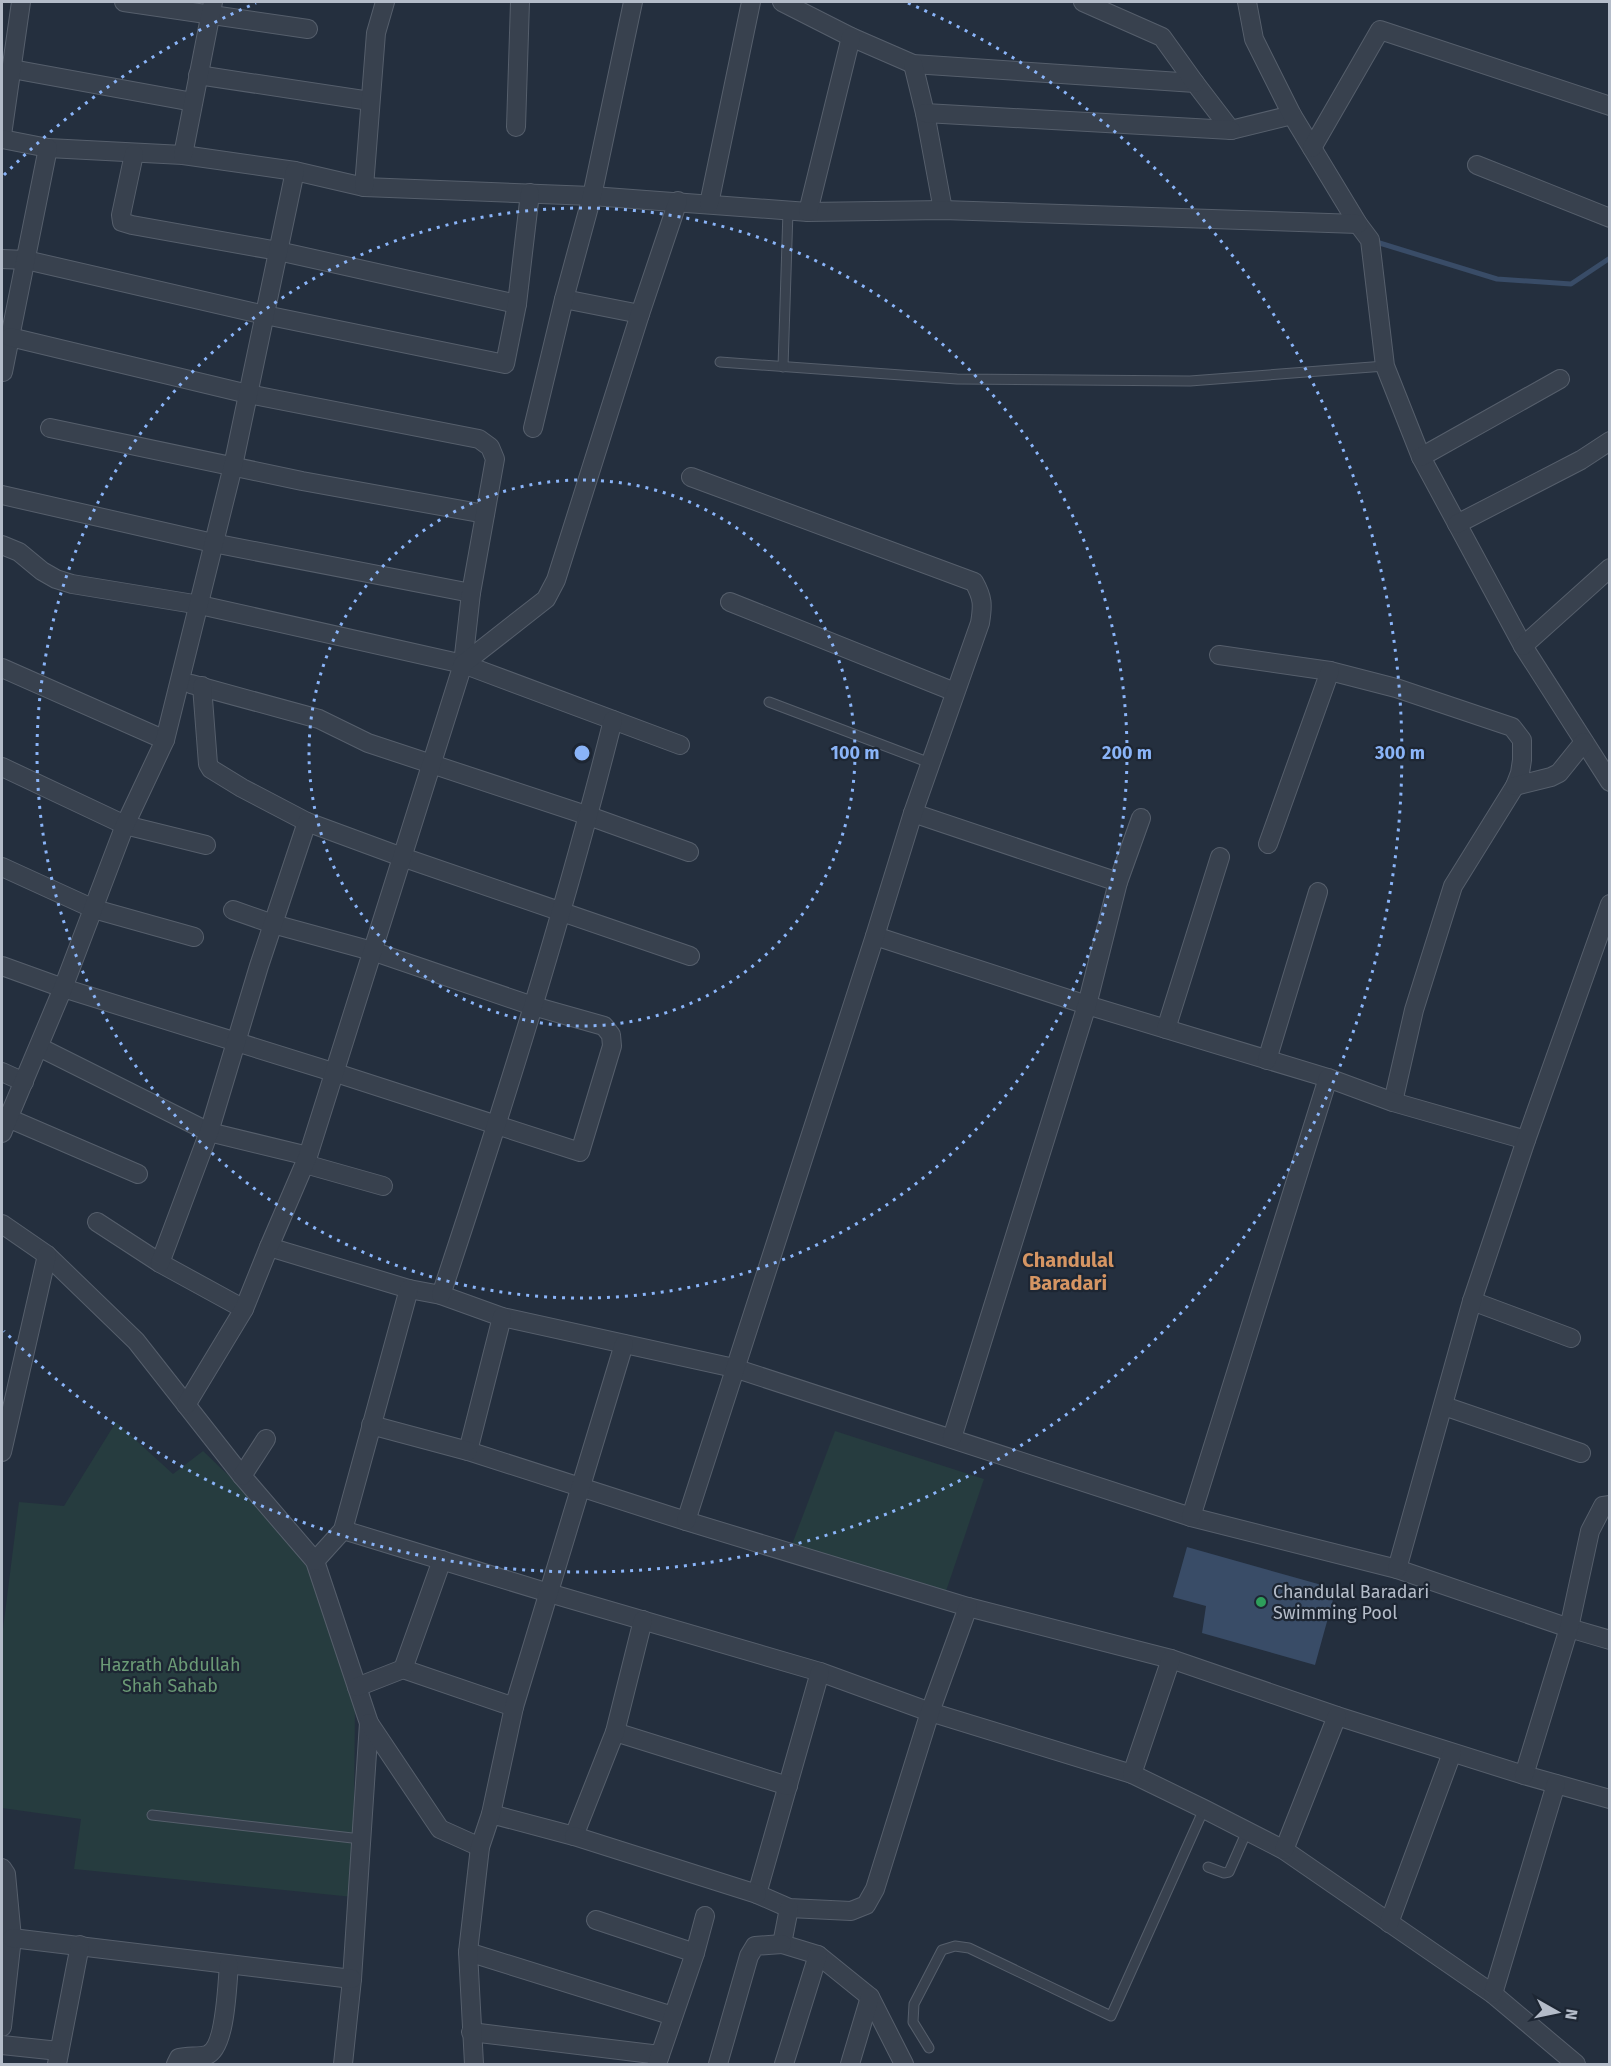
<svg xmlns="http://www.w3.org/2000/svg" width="1611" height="2066" font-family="'Fira Sans',sans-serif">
<rect width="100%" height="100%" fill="#242f3e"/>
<!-- green -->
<g fill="#263c3f">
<path d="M116,1422L173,1474L203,1451L285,1529L312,1564L355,1706L353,1897L74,1869L81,1819L2,1808V1637L19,1502L64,1506Z"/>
<path d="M835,1431L984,1479L943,1600L791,1547Z"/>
</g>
<!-- water -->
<path fill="#394c67" d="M1187,1547L1336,1589L1315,1665L1202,1633L1206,1606L1173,1597Z"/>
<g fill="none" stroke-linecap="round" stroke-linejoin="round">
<!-- stream -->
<path stroke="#394c67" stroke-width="5" d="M1373,241L1497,279L1571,284L1610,258"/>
<defs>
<g id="service">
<path d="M720,362L957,379L1190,381L1385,366"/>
<path d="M783,367L788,211"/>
<path d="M769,702L930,763"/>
<path d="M152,1815L361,1839"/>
<path d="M1208,1867L1224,1873L1229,1872L1247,1831"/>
<path d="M929,2048L913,2022L914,2004L942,1950L955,1946L969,1948L1111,2016L1204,1809"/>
</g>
<g id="minor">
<path d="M124,2L308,29"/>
<path d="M782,2L851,37L913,64L1195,83L1231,130L1292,115"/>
<path d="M1083,2L1162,37L1195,83"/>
<path d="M1247,2L1254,39L1292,115L1358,224L1370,240L1385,366L1421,457L1523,646L1610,782"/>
<path d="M913,64L925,113L943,210"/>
<path d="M12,69L193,102"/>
<path d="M198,75L370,101"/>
<path d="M925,113L1231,130"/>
<path d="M516,127L520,2"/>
<path d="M2,135L21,2"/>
<path d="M2,139L48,148L183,155L295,171L364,187L592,196L808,212L943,210L1358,224"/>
<path d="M1312,148L1380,30L1610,106"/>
<path d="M134,154L121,215L122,222L132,225L278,251L517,304"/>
<path d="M183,155L213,2"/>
<path d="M1477,165L1610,218"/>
<path d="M364,187L376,33L385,2"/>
<path d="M709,204L751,2"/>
<path d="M808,212L851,37"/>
<path d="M2,259L26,260L265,315L505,364L517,304L530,193"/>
<path d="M564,299L640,314"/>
<path d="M3,372L48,148"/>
<path d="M50,428L302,481L485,514"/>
<path d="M533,428L564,299L592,196L633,2"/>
<path d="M1421,457L1560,379"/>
<path d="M2,495L213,543L471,593"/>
<path d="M1457,524L1581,460L1610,441"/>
<path d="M2,545L19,552L42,571L56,579L72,584L200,605L463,664L471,593L495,459L490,447L479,439L248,394L10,337"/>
<path d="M730,602L955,692"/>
<path d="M1523,646L1610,568"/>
<path d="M1219,655L1330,671L1396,688L1512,727L1522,740V760L1520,773L1515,786L1453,886L1414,1010L1393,1102"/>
<path d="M463,664L680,745"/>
<path d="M2,668L165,740"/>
<path d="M191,684L319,719L368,743L589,816L689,852"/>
<path d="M202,686L208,764L211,769L242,788L307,822L402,857L690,956"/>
<path d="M2,767L125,825L206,845"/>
<path d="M1515,786L1551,777L1559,773L1584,742"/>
<path d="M913,813L1118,882"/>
<path d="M1268,844L1330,671"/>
<path d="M2,867L94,909L194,937"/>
<path d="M875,936L1087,1005L1328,1078L1393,1102L1526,1140"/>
<path d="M2,966L63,988L336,1073L580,1152L612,1046L611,1035L604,1026L533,1006L372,951L273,924L233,910"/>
<path d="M1166,1029L1220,857"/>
<path d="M39,1047L209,1132L308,1156"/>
<path d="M1267,1060L1318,892"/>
<path d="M2,1072L24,1082"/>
<path d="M8,1118L138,1174"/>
<path d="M2,1133L63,988L125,825L165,740L233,466L295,171"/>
<path d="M305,1164L383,1186"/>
<path d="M97,1222L160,1263L244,1309"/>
<path d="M2,1224L47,1255L136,1341L242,1476L315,1561L369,1723L352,1979L343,2064"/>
<path d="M269,1247L409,1289L441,1295L502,1317L734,1368L1191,1517L1397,1569L1569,1628L1610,1640"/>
<path d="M160,1263L209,1132L259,966L307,822"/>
<path d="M441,1295C504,1105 564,914 613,720"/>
<path d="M1472,1301L1571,1338"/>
<path d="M502,1317L468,1451L686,1521L968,1607L1171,1659L1337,1716L1524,1775L1610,1799"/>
<path d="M186,1405L244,1309L269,1247L308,1156L463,664L546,599L556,580L640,314L678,201"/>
<path d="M1444,1406L1581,1453"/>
<path d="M371,1425L468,1451"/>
<path d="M952,1438L1087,1005L1118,882L1141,818"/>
<path d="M2,1452L47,1255"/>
<path d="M242,1476L266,1439"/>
<path d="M1191,1517L1328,1078"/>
<path d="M686,1521L875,936L913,813L980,623C983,605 983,598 974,582L691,477"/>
<path d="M343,1530L549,1593L820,1672L930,1712L1132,1774L1204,1809L1284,1850L1493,1994L1576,2064"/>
<path d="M315,1561L343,1530L409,1289"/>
<path d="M1397,1569L1472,1301L1526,1140L1610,904"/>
<path d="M403,1669L514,1707"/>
<path d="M820,1672L757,1894L789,1908L851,1911L866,1905L875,1889L930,1712L968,1607"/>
<path d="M357,1687L403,1669L442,1560"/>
<path d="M369,1723L440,1829L480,1847"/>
<path d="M615,1732L788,1786"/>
<path d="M1132,1774L1171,1659"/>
<path d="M1524,1775L1569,1628L1590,1531L1603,1506L1610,1505"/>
<path d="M491,1814L574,1836L615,1732L643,1620"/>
<path d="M574,1836L757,1894"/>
<path d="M1284,1850L1337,1716"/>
<path d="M2,1868L6,1874L12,1938L2,2027"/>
<path d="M789,1908L782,1944L818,1955L870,1997L904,2064"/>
<path d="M596,1920L695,1953"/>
<path d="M1389,1923L1452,1753"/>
<path d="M12,1938L352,1979"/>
<path d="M468,1952L673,2016"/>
<path d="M1493,1994L1556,1784"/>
<path d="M471,2032L660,2055"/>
<path d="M2,2045L59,2051"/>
<path d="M57,2064L80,1945"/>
<path d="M176,2064L179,2058C187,2056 200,2057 207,2055C226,2048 227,1984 229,1965"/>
<path d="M474,2064L468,1952L480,1847L491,1814L514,1707L624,1344"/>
<path d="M657,2064L695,1953L705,1916"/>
<path d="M718,2064L749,1956L755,1946L782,1944"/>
<path d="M784,2064L818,1955"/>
<path d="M850,2064L870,1997"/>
</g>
</defs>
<!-- service casing -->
<use href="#service" stroke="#565f6c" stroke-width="11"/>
<!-- minor casing -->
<use href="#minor" stroke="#565f6c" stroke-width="20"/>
<!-- service -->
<use href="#service" stroke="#38414e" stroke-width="9"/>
<!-- minor -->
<use href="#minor" stroke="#38414e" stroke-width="18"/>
</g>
<!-- distance rings -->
<g fill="none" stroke="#8ab4f8" stroke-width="3" stroke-dasharray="3 6">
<circle cx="582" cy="753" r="273"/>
<circle cx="582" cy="753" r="545"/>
<path d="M4 175A818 818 0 0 1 256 3M908 3A818 818 0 1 1 4 1331"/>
</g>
<!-- markers -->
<circle fill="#2e9e5b" stroke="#1d2633" stroke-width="2" cx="1261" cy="1602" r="6"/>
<g text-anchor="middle" stroke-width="4.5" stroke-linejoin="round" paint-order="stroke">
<!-- poi labels -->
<g font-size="18" fill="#b4bcc9" stroke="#1d2633" text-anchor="start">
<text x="1273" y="1598">Chandulal Baradari<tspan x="1273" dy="21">Swimming Pool</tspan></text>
</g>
<!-- park labels -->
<g font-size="18" fill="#6b9a76" stroke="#1d2633">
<text x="170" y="1671">Hazrath Abdullah<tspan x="170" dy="21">Shah Sahab</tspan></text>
</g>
<!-- neighbourhood labels -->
<g font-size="20" font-weight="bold" fill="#d59563" stroke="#1d2633">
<text x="1068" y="1267">Chandulal<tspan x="1068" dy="23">Baradari</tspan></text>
</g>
</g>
<circle cx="582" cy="753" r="9" fill="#8ab4f8" stroke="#1d2633" stroke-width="3"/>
<g font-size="18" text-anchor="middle" font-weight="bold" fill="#8ab4f8" stroke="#1d2633" stroke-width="4.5" stroke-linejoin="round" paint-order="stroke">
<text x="855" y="759">100 m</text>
<text x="1127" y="759">200 m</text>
<text x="1400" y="759">300 m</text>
</g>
<!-- border -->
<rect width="1611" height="2066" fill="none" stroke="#b4bcc9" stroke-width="6"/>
<!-- north arrow -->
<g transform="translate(1557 2012) rotate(99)" stroke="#1d2633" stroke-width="4.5" paint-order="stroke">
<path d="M0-4.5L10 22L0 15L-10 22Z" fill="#b4bcc9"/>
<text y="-9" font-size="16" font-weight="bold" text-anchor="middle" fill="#b4bcc9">N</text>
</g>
</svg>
